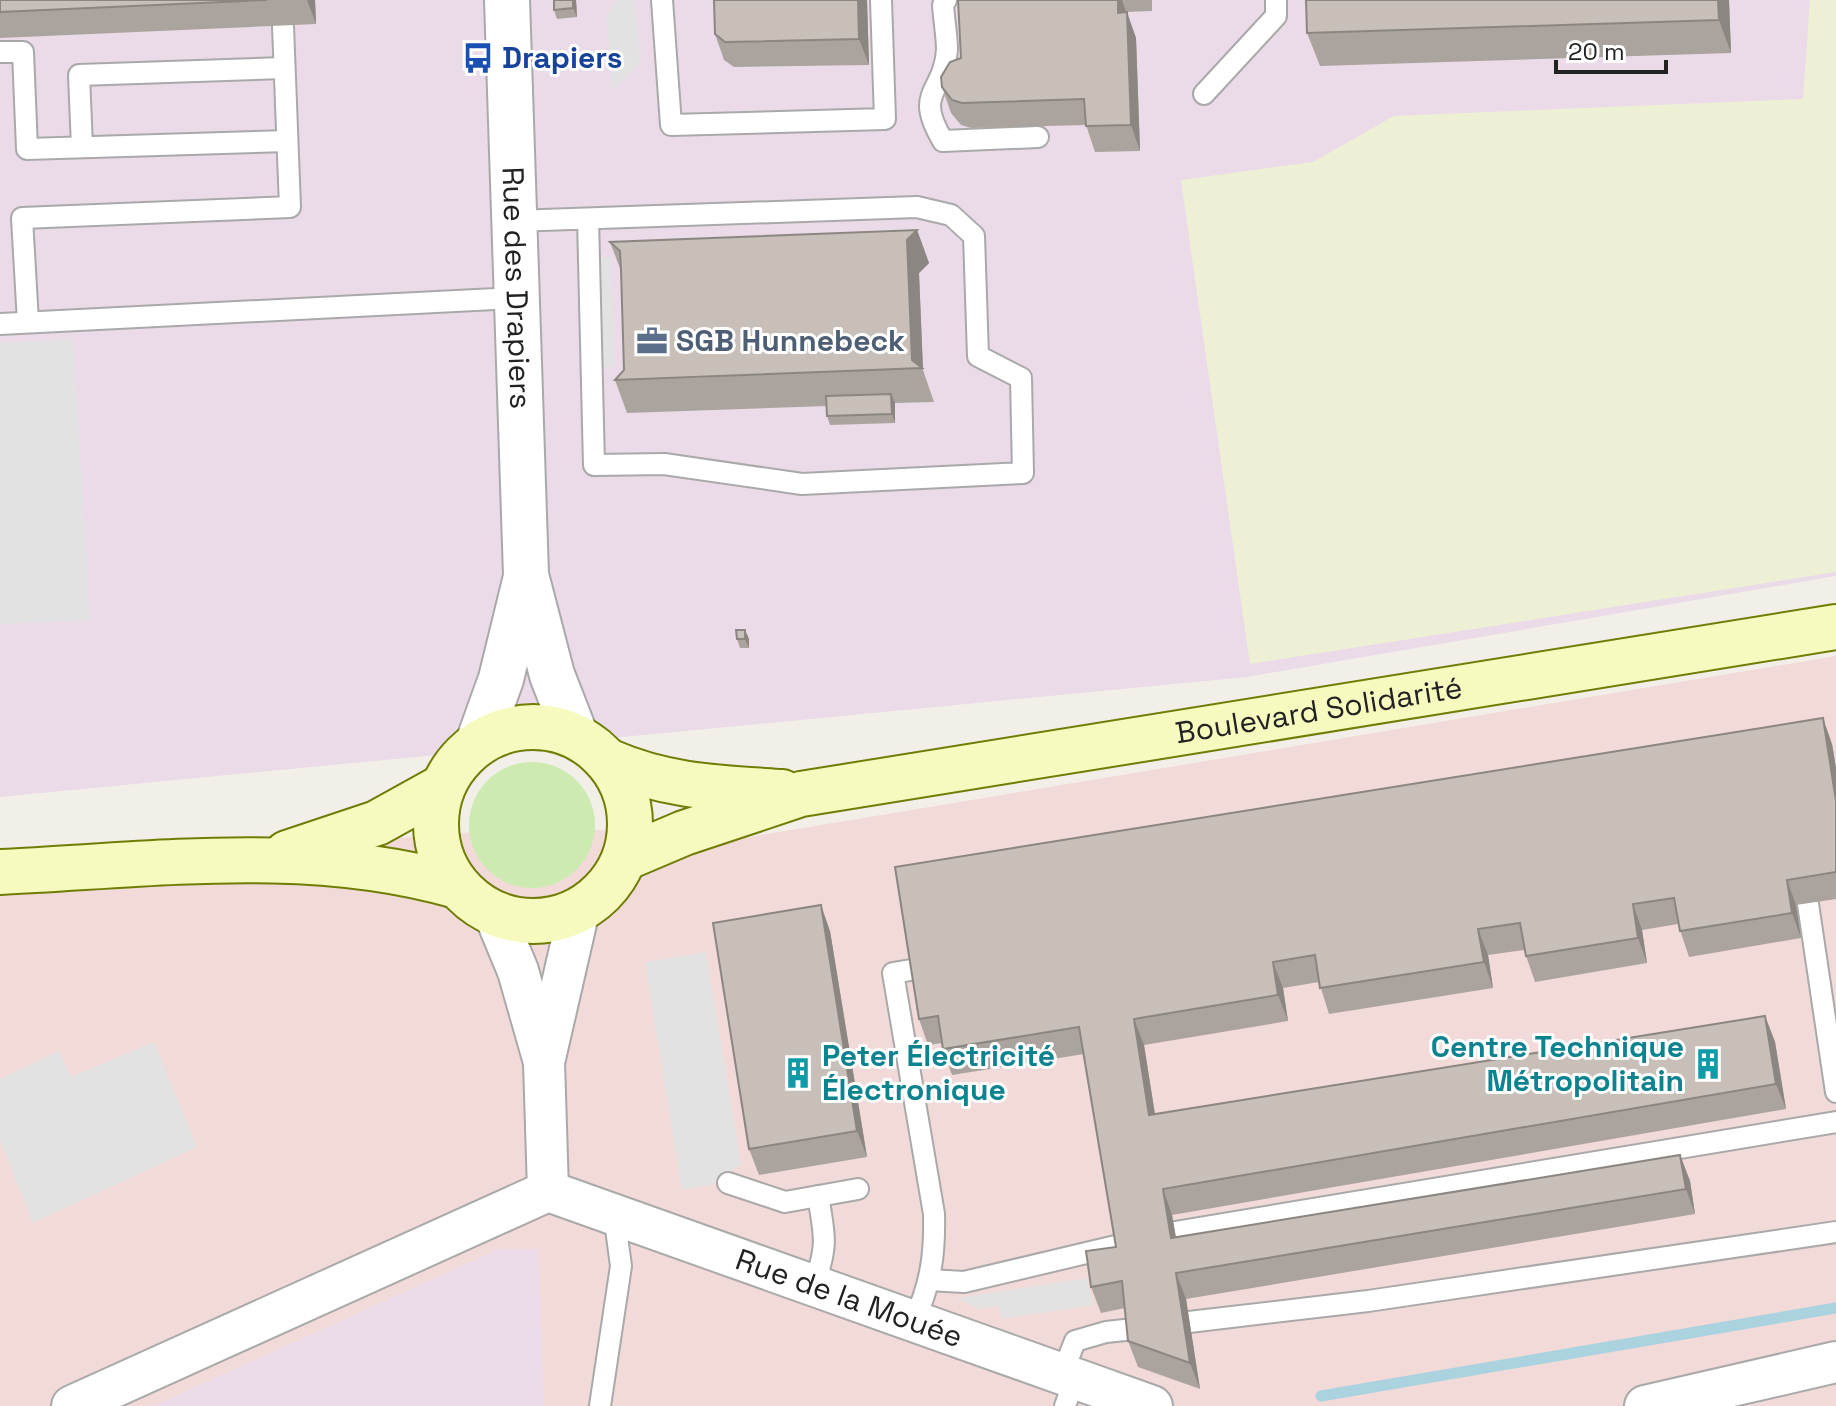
<svg xmlns="http://www.w3.org/2000/svg" width="1836" height="1406" font-family="'Space Grotesk',sans-serif">
<rect width="100%" height="100%" fill="#f2efe9"/>
<!-- commercial -->
<path fill="#f2dad9" d="M1836,656V1406H0V869L540,827L743,838Z"/>
<!-- industrial -->
<g fill="#ebdbe8">
<path d="M0,0H1836V576L1247,677L0,797Z"/>
<path d="M499,1249H538L544,1406H154Z"/>
</g>
<!-- farmland -->
<path fill="#eef0d5" d="M1810,0H1836V572L1250,664L1181,180L1313,162L1394,116L1803,99Z"/>
<!-- grass -->
<circle fill="#cdebb0" cx="532" cy="825" r="63"/>
<!-- parking -->
<g fill="#e2e2e2">
<path d="M619,0H635L640,63L612,91L607,14Z"/>
<path d="M598,257H611L614,367H600Z"/>
<path d="M73,339L90,620L0,624V343Z"/>
<path d="M706,952L741,1164L711,1185L682,1190L645,962Z"/>
<path d="M154,1042L197,1147L33,1223L0,1140V1079L59,1051L71,1077Z"/>
<path d="M1087,1278L1093,1305L1002,1319L999,1306L979,1309L957,1298Z"/>
</g>
<g fill="none" stroke-linecap="round" stroke-linejoin="round">
<!-- stream -->
<path stroke="#aad3df" stroke-width="11" d="M1321,1396L1836,1308"/>
<defs>
<g id="service">
<path d="M662,0L671,125L885,119L881,0"/>
<path d="M946,0L943,5C944,20 947,36 947,50C944,94 913,91 943,141L1038,137"/>
<path d="M0,52H23L27,149L287,141"/>
<path d="M1204,94L1276,16V0"/>
<path d="M82,147L79,75L284,68"/>
<path d="M514,221L917,207L951,215L974,236L978,356L1021,378L1023,473L802,484L664,464L594,465L588,219"/>
<path d="M28,322L22,218L290,207L283,26"/>
<path d="M0,324L516,298"/>
<path d="M1808,904L1836,1092"/>
<path d="M728,1183L785,1202L858,1189"/>
<path d="M1175,1232L1836,1122"/>
<path d="M929,1280L964,1282L1120,1245"/>
<path d="M814,1285C828,1245 825,1237 818,1196"/>
<path d="M914,1321C931,1283 935,1255 934,1214L893,973L917,969"/>
<path d="M1189,1322L1368,1301L1836,1232"/>
<path d="M1062,1374L1075,1341L1106,1332L1134,1329"/>
<path d="M600,1406L621,1266L614,1214"/>
<path d="M1065,1406L1075,1378"/>
</g>
<g id="minor">
<path d="M494,913L518,971L544,1062L548,1191"/>
<path d="M545,1058L579,910"/>
<path id="s1" d="M72,1406L548,1191L1152,1406"/>
<path d="M1645,1406L1836,1362"/>
</g>
<g id="tertiary">
<path id="s2" d="M507,0L526,575L552,675L575,734"/>
<path d="M478,743L501,679L525,581"/>
</g>
<g id="secondary">
<circle cx="533" cy="824" r="97"/>
<path d="M610,762C667,787 721,788 782,792"/>
<path d="M287,853L377,823L442,787"/>
<path id="s3" d="M625,858L684,833L801,794L1836,627"/>
<path d="M0,872C151,865 310,843 457,886"/>
</g>
</defs>
<!-- service casing -->
<use href="#service" stroke="#a9a9a9" stroke-width="24"/>
<!-- minor casing -->
<use href="#minor" stroke="#a9a9a9" stroke-width="44"/>
<!-- tertiary casing -->
<use href="#tertiary" stroke="#a9a9a9" stroke-width="48"/>
<!-- secondary casing -->
<use href="#secondary" stroke="#707d05" stroke-width="48"/>
<!-- service -->
<use href="#service" stroke="#fff" stroke-width="20"/>
<!-- minor -->
<use href="#minor" stroke="#fff" stroke-width="40"/>
<!-- tertiary -->
<use href="#tertiary" stroke="#fff" stroke-width="44"/>
<!-- secondary -->
<use href="#secondary" stroke="#f7fabf" stroke-width="44"/>
</g>
<!-- wall -->
<g fill="#aba49e">
<path d="M0,0H315L316,24L0,38Z"/>
<path d="M554,0H576L577,17L557,19L554,10Z"/>
<path d="M714,0H867L869,65L734,67L724,60L715,34Z"/>
<path d="M958,0H1152V11L1126,12L1136,38L1140,151L1095,152L1086,125L971,128L961,125L951,113L942,87L961,58Z"/>
<path d="M1729,0L1731,53L1320,66L1307,33Z"/>
<path d="M917,230L929,263L919,273L923,370L934,402L895,403V423L830,425L827,416V406L627,413L615,380L624,370L621,271L610,242Z"/>
<path d="M745,630L749,639V648H740L737,639Z"/>
<path d="M1832,744L1836,768V899L1796,905L1801,938L1689,957L1678,924L1642,930L1647,963L1535,982L1524,950L1488,955L1493,988L1329,1014L1319,982L1283,988L1288,1021L1144,1045L1155,1114L1765,1016L1775,1042L1786,1109L1172,1215L1176,1237L1680,1155L1690,1181L1695,1214L1186,1299L1200,1389L1138,1367L1128,1341L1125,1308L1101,1313L1091,1287L1116,1247L1084,1054L952,1075L943,1049L942,1043L928,1045L919,1019Z"/>
<path d="M830,931L867,1157L759,1175L749,1149Z"/>
</g>
<!-- shaded-wall -->
<g fill="#8b8681">
<path d="M307,0H315L316,24Z"/>
<path d="M573,0H576L577,17L573,8Z"/>
<path d="M858,0H867L869,65L859,39Z"/>
<path d="M1118,0H1122L1126,12L1118,13Z"/>
<path d="M1718,0H1729L1731,53L1719,20Z"/>
<path d="M1127,12L1136,38L1140,151L1131,125Z"/>
<path d="M917,230L929,263L919,273L923,370L922,368L912,360L907,240Z"/>
<path d="M891,394L895,403V423L892,414Z"/>
<path d="M745,630L749,639V648L745,639Z"/>
<path d="M1823,718L1832,744L1836,768V801Z"/>
<path d="M1787,880L1796,905L1801,938L1792,913Z"/>
<path d="M1633,904L1642,930L1647,963L1638,938Z"/>
<path d="M821,905L830,931L867,1157L857,1131Z"/>
<path d="M1478,929L1488,955L1493,988L1484,962Z"/>
<path d="M1273,962L1283,988L1288,1021L1278,995Z"/>
<path d="M1765,1016L1775,1042L1786,1109L1776,1084Z"/>
<path d="M1134,1019L1144,1045L1159,1141L1149,1115Z"/>
<path d="M1680,1155L1690,1181L1695,1214L1686,1189Z"/>
<path d="M1163,1189L1172,1215L1180,1263L1171,1238Z"/>
<path d="M1176,1273L1186,1299L1200,1389L1190,1363Z"/>
</g>
<!-- building -->
<g fill="#c7bfb8" stroke="#8b8681" stroke-width="2">
<path d="M0,0H267L0,12Z"/>
<path d="M554,0H573V8L554,10Z"/>
<path d="M714,0H858L859,39L725,42L715,34Z"/>
<path d="M958,0H1118V13L1127,12L1131,125L1086,126L1084,99L962,103L952,100L942,87L941,77L950,62L961,58Z"/>
<path d="M1306,0H1718L1719,20L1307,33Z"/>
<path d="M917,230L907,240L912,360L922,368L615,380L624,370L621,270L620,251L610,242Z"/>
<path d="M891,394L892,414L827,416L826,396Z"/>
<path d="M736,630H745V639H737Z"/>
<path d="M1823,718L1836,801V872L1787,880L1792,913L1680,931L1674,898L1633,904L1638,938L1526,956L1520,923L1478,929L1484,962L1320,988L1315,955L1273,962L1278,995L1134,1019L1149,1115L1765,1016L1776,1084L1163,1189L1171,1238L1680,1155L1686,1189L1176,1273L1190,1363L1128,1341L1122,1281L1091,1287L1086,1251L1116,1247L1079,1027L943,1049L938,1016L919,1019L895,867Z"/>
<path d="M821,905L857,1131L749,1149L713,923Z"/>
</g>
<!-- icons -->
<defs>
<symbol id="bus-bare" viewBox="-9 -9 18 18"><path d="M-5-6H5V4H4V6H2V4H-2V6H-4V4H-5ZM-3.5-4V0h7V-4ZM-3.5 1.2v1.5H-2V1.2ZM2 1.2v1.5H3.5V1.2Z" fill="#1a4fb4" stroke="#fff" stroke-width="2.5" paint-order="stroke"/></symbol>
<symbol id="office-bare" viewBox="-9 -9 18 18"><path d="M-6-3h4V-5.5h4V-3h4V5H-6ZM-1-4.5V-3h2v-1.5ZM-6 0V1H6V0Z" fill="#5c6f8a" stroke="#fff" stroke-width="2.5" paint-order="stroke"/></symbol>
<symbol id="building-bare" viewBox="-9 -9 18 18"><path d="M-4-6H4V6H1V3H-1V6H-4ZM-2.5-4.3h1.7v1.8h-1.7ZM.8-4.3h1.7v1.8H.8ZM-2.5-1h1.7V.8h-1.7ZM.8-1h1.7V.8H.8Z" fill="#0f9aa8" stroke="#fff" stroke-width="2.5" paint-order="stroke"/></symbol>
</defs>
<g fill-rule="evenodd">
<use href="#bus-bare" x="456" y="36" width="44" height="44"/>
<use href="#office-bare" x="630" y="319" width="44" height="44"/>
<use href="#building-bare" x="1686" y="1042" width="44" height="44"/>
<use href="#building-bare" x="776" y="1051" width="44" height="44"/>
</g>
<g text-anchor="middle" stroke-width="6" stroke-linejoin="round" paint-order="stroke">
<!-- transit labels -->
<g font-size="30" font-weight="bold" fill="#164399" stroke="#fff" text-anchor="start">
<text x="502" y="68">Drapiers</text>
</g>
<!-- street labels -->
<g font-size="30" fill="#222" stroke="#fff">
<text dy="10" stroke="none"><textPath href="#s2" startOffset="288">Rue des Drapiers</textPath></text>
<text dy="10" stroke="none"><textPath href="#s3" startOffset="712">Boulevard Solidarité</textPath></text>
<text dy="10" stroke="none"><textPath href="#s1" startOffset="842">Rue de la Mouée</textPath></text>
</g>
<!-- service labels -->
<g font-size="30" font-weight="bold" fill="#4e5e75" stroke="#fff" text-anchor="start">
<text x="676" y="351">SGB Hunnebeck</text>
</g>
<!-- culture labels -->
<g font-size="30" font-weight="bold" fill="#0d838f" stroke="#fff" text-anchor="end">
<text x="1684" y="1057">Centre Technique<tspan x="1684" dy="34">Métropolitain</tspan></text>
<text x="822" y="1066" text-anchor="start">Peter Électricité<tspan x="822" dy="34">Électronique</tspan></text>
</g>
</g>
<!-- scale -->
<path d="M1556 60v12h110v-12" fill="none" stroke="#222222" stroke-width="4"/>
<text x="1568" y="60" font-size="24" fill="#222222" stroke="#ffffff" stroke-width="6" paint-order="stroke">20 m</text>
</svg>
